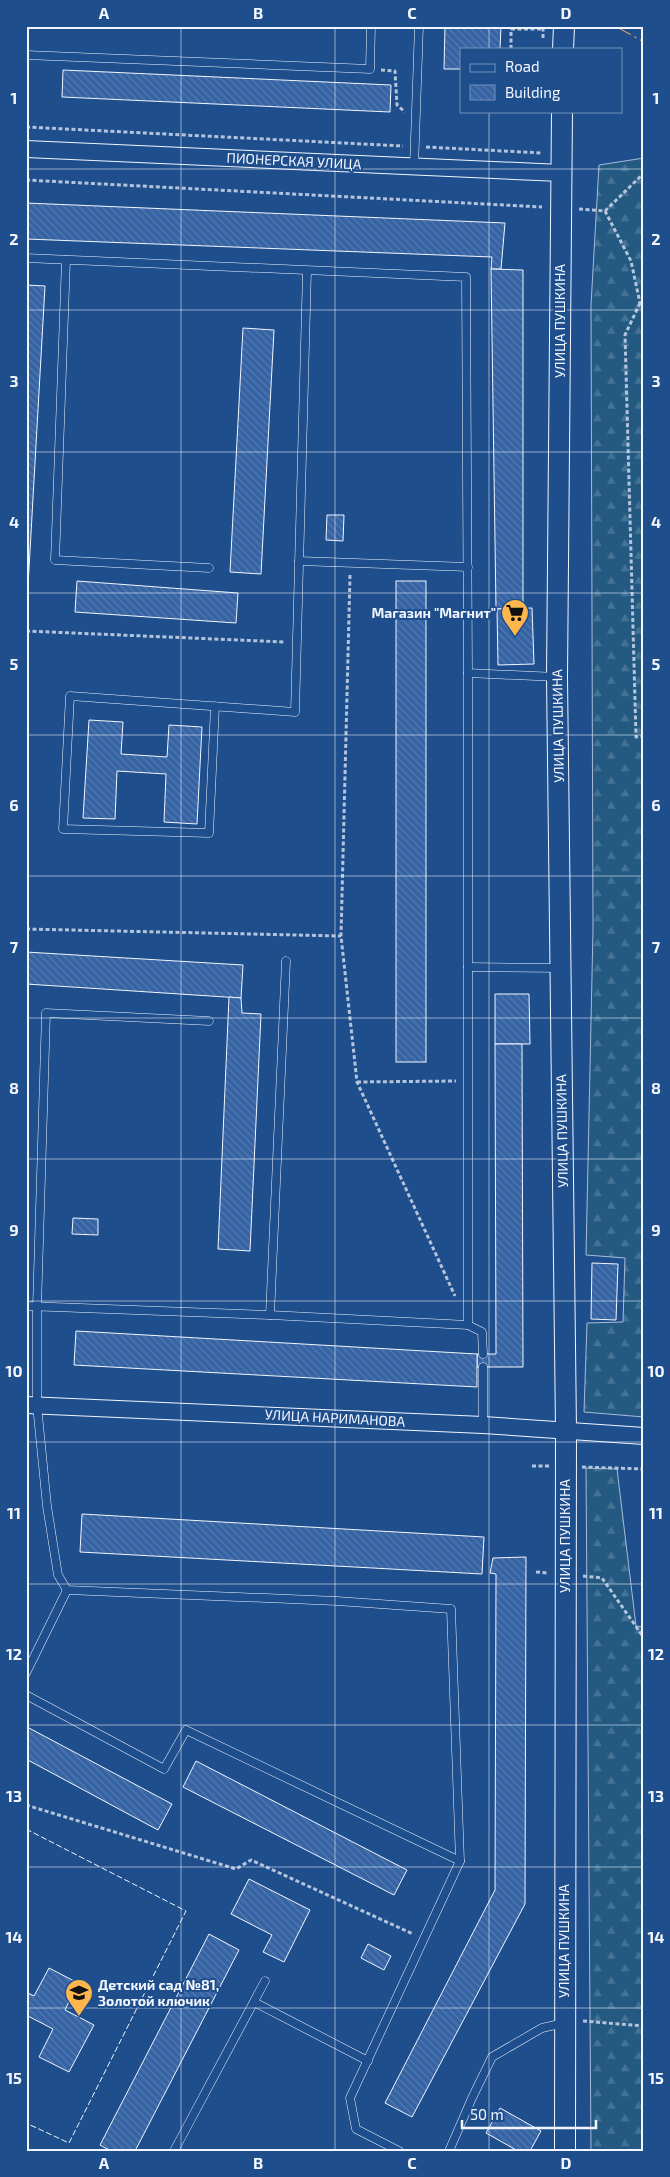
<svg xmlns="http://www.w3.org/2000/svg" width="670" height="2177" font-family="'Exo 2',sans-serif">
<defs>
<pattern id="forest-firs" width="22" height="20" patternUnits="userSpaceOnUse" patternTransform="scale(1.25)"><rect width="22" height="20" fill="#245a82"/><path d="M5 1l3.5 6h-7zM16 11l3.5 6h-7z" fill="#447295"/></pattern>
<pattern id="building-back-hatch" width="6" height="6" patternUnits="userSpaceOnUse" patternTransform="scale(1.25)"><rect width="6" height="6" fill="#3563a3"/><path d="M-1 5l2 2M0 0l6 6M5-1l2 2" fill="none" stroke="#537ab1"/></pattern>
</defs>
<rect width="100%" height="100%" fill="#1f4e8c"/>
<!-- forest -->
<g fill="url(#forest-firs)" stroke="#a8bbd7">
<path d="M644,158V1417L584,1412L587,1323L623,1322L625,1258L586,1255L593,929L591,305L599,165Z"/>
<path d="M586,1468L617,1469L636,1626L644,1627V2151H591Z"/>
</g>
<!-- building -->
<g fill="url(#building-back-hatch)" stroke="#f2f6ff">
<path d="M445,26H501L500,49H461V69H444Z"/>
<path d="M63,70L391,85L390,112L62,97Z"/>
<path d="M26,203L505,223L501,269H491L492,257L26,239Z"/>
<path d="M491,269L523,270V607L496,609Z"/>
<path d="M26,285L45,286L27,604H26Z"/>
<path d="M243,328L274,330L261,574L230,572Z"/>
<path d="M327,515H344L343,541L326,540Z"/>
<path d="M77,581L238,593L236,623L75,612Z"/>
<rect x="396" y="581" width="30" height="481"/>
<path d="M532,608L534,664L498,665L497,609Z"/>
<path d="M89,720L123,722L121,754L167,757L169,725L202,727L197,824L164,822L166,774L117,771L115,819L83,818Z"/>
<path d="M26,952L243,965L241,998L26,984Z"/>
<path d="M495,994H529L530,1044H495Z"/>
<path d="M229,997L241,998L242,1013L261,1014L250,1251L218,1249Z"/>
<path d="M495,1044H522L523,1367H477V1354H496Z"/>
<path d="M73,1218L98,1219V1235L72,1234Z"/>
<path d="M592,1263L618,1264L616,1320L591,1319Z"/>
<path d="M76,1331L477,1354V1387L74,1365Z"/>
<path d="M82,1514L484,1537L482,1574L80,1552Z"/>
<path d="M526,1557L525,1904L412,2117L385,2103L495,1890L496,1574L490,1573L493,1558Z"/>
<path d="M29,1728L172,1804L158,1830L26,1759V1734Z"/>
<path d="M196,1761L407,1870L394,1895L183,1787Z"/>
<path d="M249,1879L310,1910L284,1962L263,1952L272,1935L231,1914Z"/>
<path d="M209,1934L239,1950L135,2151H111L100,2145Z"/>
<path d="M368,1944L391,1956L384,1970L361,1958Z"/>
<path d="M49,1968L78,1983L65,2010L94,2025L69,2072L39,2057L53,2029L26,2015V1992L34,1996Z"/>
<path d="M500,2108L541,2131L530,2151H518L486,2133Z"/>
</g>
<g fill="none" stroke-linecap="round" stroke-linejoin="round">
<defs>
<g id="service">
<path d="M26,55L370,69L371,26"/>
<path d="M414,167L419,26"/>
<path d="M26,258L466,277L468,673"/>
<path d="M66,260L55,560L209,568"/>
<path d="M299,561L468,567"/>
<path d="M215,706L209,833L63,829L70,696L295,712L307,271"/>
<path d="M468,967L560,968"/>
<path d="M209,1021L46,1013L37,1307V1405L47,1506L58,1575L67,1590L337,1601L451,1609L460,1861L350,2098L356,2129L399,2151"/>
<path d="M26,1306L270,1315L468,1325"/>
<path d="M270,1315L286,961"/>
<path d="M483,1354L482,1332L468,1325V673L557,677"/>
<path d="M483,1367V1425"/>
<path d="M26,1673L67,1590"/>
<path d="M26,1695L164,1769L186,1730L460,1861"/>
<path d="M254,2002L368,2061"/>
<path d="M174,2151L265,1981"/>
<path d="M449,2151L472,2098L492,2057L542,2028L564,2023"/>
</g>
<g id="minor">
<path d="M26,149L561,173"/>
<path d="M26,1405L483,1425L644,1436"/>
</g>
<g id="tertiary">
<path d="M563,49L564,26"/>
<path d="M562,111L557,677L566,1429L565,2151"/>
</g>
</defs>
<!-- service casing -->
<use href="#service" stroke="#f2f6ff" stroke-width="9"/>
<!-- minor casing -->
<use href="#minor" stroke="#f2f6ff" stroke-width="18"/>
<!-- tertiary casing -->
<use href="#tertiary" stroke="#f2f6ff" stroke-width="22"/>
<!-- path -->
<g stroke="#b3c4dc" stroke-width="3" stroke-dasharray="4 2.5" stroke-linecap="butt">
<path d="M511,29H543"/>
<path d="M543,38V26"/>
<path d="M511,49V26"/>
<path d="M381,70L395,71L397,105L405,112"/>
<path d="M26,127L403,146"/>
<path d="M426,147L542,153"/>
<path d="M26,180L542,207"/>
<path d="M579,209L605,211L631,261L640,303L644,306"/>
<path d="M605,211L644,173"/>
<path d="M640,303L625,335L636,737L644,736"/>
<path d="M350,575L341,936L357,1082L455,1296"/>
<path d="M26,631L285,642"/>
<path d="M26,929L341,936"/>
<path d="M357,1082L456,1081"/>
<path d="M532,1466H549"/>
<path d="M582,1467L644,1469"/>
<path d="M536,1572L547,1573"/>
<path d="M583,1576L602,1578L644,1638"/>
<path d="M26,1805L236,1869L251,1860L413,1934"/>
<path d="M583,2021L644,2026"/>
</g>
<!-- service -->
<use href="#service" stroke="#1f4e8c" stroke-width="8"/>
<!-- minor -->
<use href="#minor" stroke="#1f4e8c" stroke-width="16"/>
<!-- tertiary -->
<use href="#tertiary" stroke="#1f4e8c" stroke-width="20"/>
<!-- fence -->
<path stroke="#f2f6ff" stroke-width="1" stroke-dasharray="6 2.5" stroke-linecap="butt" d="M26,1829L186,1911L69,2143L26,2123"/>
<!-- power -->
<path stroke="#ffb74d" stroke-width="1" stroke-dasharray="18 4 2.5 4" stroke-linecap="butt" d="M615,26L644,42"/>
</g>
<!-- grid -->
<path fill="none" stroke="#f2f6ff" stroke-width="1" stroke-opacity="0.55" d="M181,26V2151M335,26V2151M489,26V49M489,111V2151M26,169H644M26,310H644M26,452H644M26,593H644M26,735H644M26,876H644M26,1018H644M26,1159H644M26,1301H644M26,1442H644M26,1584H644M26,1725H644M26,1867H644M26,2008H644"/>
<!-- icons -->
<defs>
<symbol id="supermarket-pin" viewBox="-11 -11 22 30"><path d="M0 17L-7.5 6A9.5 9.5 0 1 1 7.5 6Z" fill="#ffb74d" stroke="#1f4e8c"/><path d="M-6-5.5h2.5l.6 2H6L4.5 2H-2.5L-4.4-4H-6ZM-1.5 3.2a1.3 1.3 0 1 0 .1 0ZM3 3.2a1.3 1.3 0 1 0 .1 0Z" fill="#111"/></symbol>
<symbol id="school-pin" viewBox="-11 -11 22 30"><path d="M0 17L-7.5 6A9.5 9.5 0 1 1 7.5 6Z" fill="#ffb74d" stroke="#1f4e8c"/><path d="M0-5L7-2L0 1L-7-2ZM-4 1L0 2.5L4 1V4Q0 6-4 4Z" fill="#111"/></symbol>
</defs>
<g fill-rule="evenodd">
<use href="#supermarket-pin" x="499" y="597" width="32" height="43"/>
<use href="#school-pin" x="63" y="1977" width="32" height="43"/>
</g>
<g text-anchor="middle" stroke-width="4" stroke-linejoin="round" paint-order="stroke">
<!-- street labels -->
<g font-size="14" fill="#f2f6ff" stroke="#1f4e8c">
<text transform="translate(294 161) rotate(3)" y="5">ПИОНЕРСКАЯ УЛИЦА</text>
<text transform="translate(560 321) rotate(-90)" y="5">УЛИЦА ПУШКИНА</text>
<text transform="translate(558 726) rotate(-91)" y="5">УЛИЦА ПУШКИНА</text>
<text transform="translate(562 1131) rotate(-91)" y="5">УЛИЦА ПУШКИНА</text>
<text transform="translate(335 1418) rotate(3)" y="5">УЛИЦА НАРИМАНОВА</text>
<text transform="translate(565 1536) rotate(-90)" y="5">УЛИЦА ПУШКИНА</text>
<text transform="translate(564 1941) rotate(-90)" y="5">УЛИЦА ПУШКИНА</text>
</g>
<!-- poi labels -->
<g font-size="14" font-weight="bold" fill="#f2f6ff" stroke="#1f4e8c" text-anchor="end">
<text x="496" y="618">Магазин "Магнит"</text>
<text x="98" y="1990" text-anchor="start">Детский сад №81,<tspan x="98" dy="16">Золотой ключик</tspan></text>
</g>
</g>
<!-- border -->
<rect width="670" height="2177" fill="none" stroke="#1f4e8c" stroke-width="55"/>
<!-- legend -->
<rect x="460" y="48" width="162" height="65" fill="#1f4e8c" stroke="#7391ba"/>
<rect x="470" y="64" width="25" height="8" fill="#1f4e8c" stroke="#7391ba"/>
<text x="505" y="72" font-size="15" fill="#f2f6ff">Road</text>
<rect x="470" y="85" width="25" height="15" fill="url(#building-back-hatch)" stroke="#7391ba"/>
<text x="505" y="98" font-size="15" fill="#f2f6ff">Building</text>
<!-- scale -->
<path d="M462 2120v8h134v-8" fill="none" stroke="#f2f6ff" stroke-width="2.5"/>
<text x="470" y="2120" font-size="15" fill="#f2f6ff" stroke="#1f4e8c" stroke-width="4" paint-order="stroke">50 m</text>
<rect x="28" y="28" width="614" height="2122" fill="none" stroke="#f2f6ff" stroke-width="2"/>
<g font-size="16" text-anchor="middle" font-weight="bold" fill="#f2f6ff">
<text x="104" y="19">A</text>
<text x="258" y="19">B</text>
<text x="412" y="19">C</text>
<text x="566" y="19">D</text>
<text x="14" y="104">1</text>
<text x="656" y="104">1</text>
<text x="14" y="245">2</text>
<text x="656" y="245">2</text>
<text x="14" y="387">3</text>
<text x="656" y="387">3</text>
<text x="14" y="528">4</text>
<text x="656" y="528">4</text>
<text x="14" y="670">5</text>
<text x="656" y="670">5</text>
<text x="14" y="811">6</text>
<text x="656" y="811">6</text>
<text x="14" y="953">7</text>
<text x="656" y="953">7</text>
<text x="14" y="1094">8</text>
<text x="656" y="1094">8</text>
<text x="14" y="1236">9</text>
<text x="656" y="1236">9</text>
<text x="14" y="1377">10</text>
<text x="656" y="1377">10</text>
<text x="14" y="1519">11</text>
<text x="656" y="1519">11</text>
<text x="14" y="1660">12</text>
<text x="656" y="1660">12</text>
<text x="14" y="1802">13</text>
<text x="656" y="1802">13</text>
<text x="14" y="1943">14</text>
<text x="656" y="1943">14</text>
<text x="14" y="2084">15</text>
<text x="656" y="2084">15</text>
<text x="104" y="2169">A</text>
<text x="258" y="2169">B</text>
<text x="412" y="2169">C</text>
<text x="566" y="2169">D</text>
</g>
</svg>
